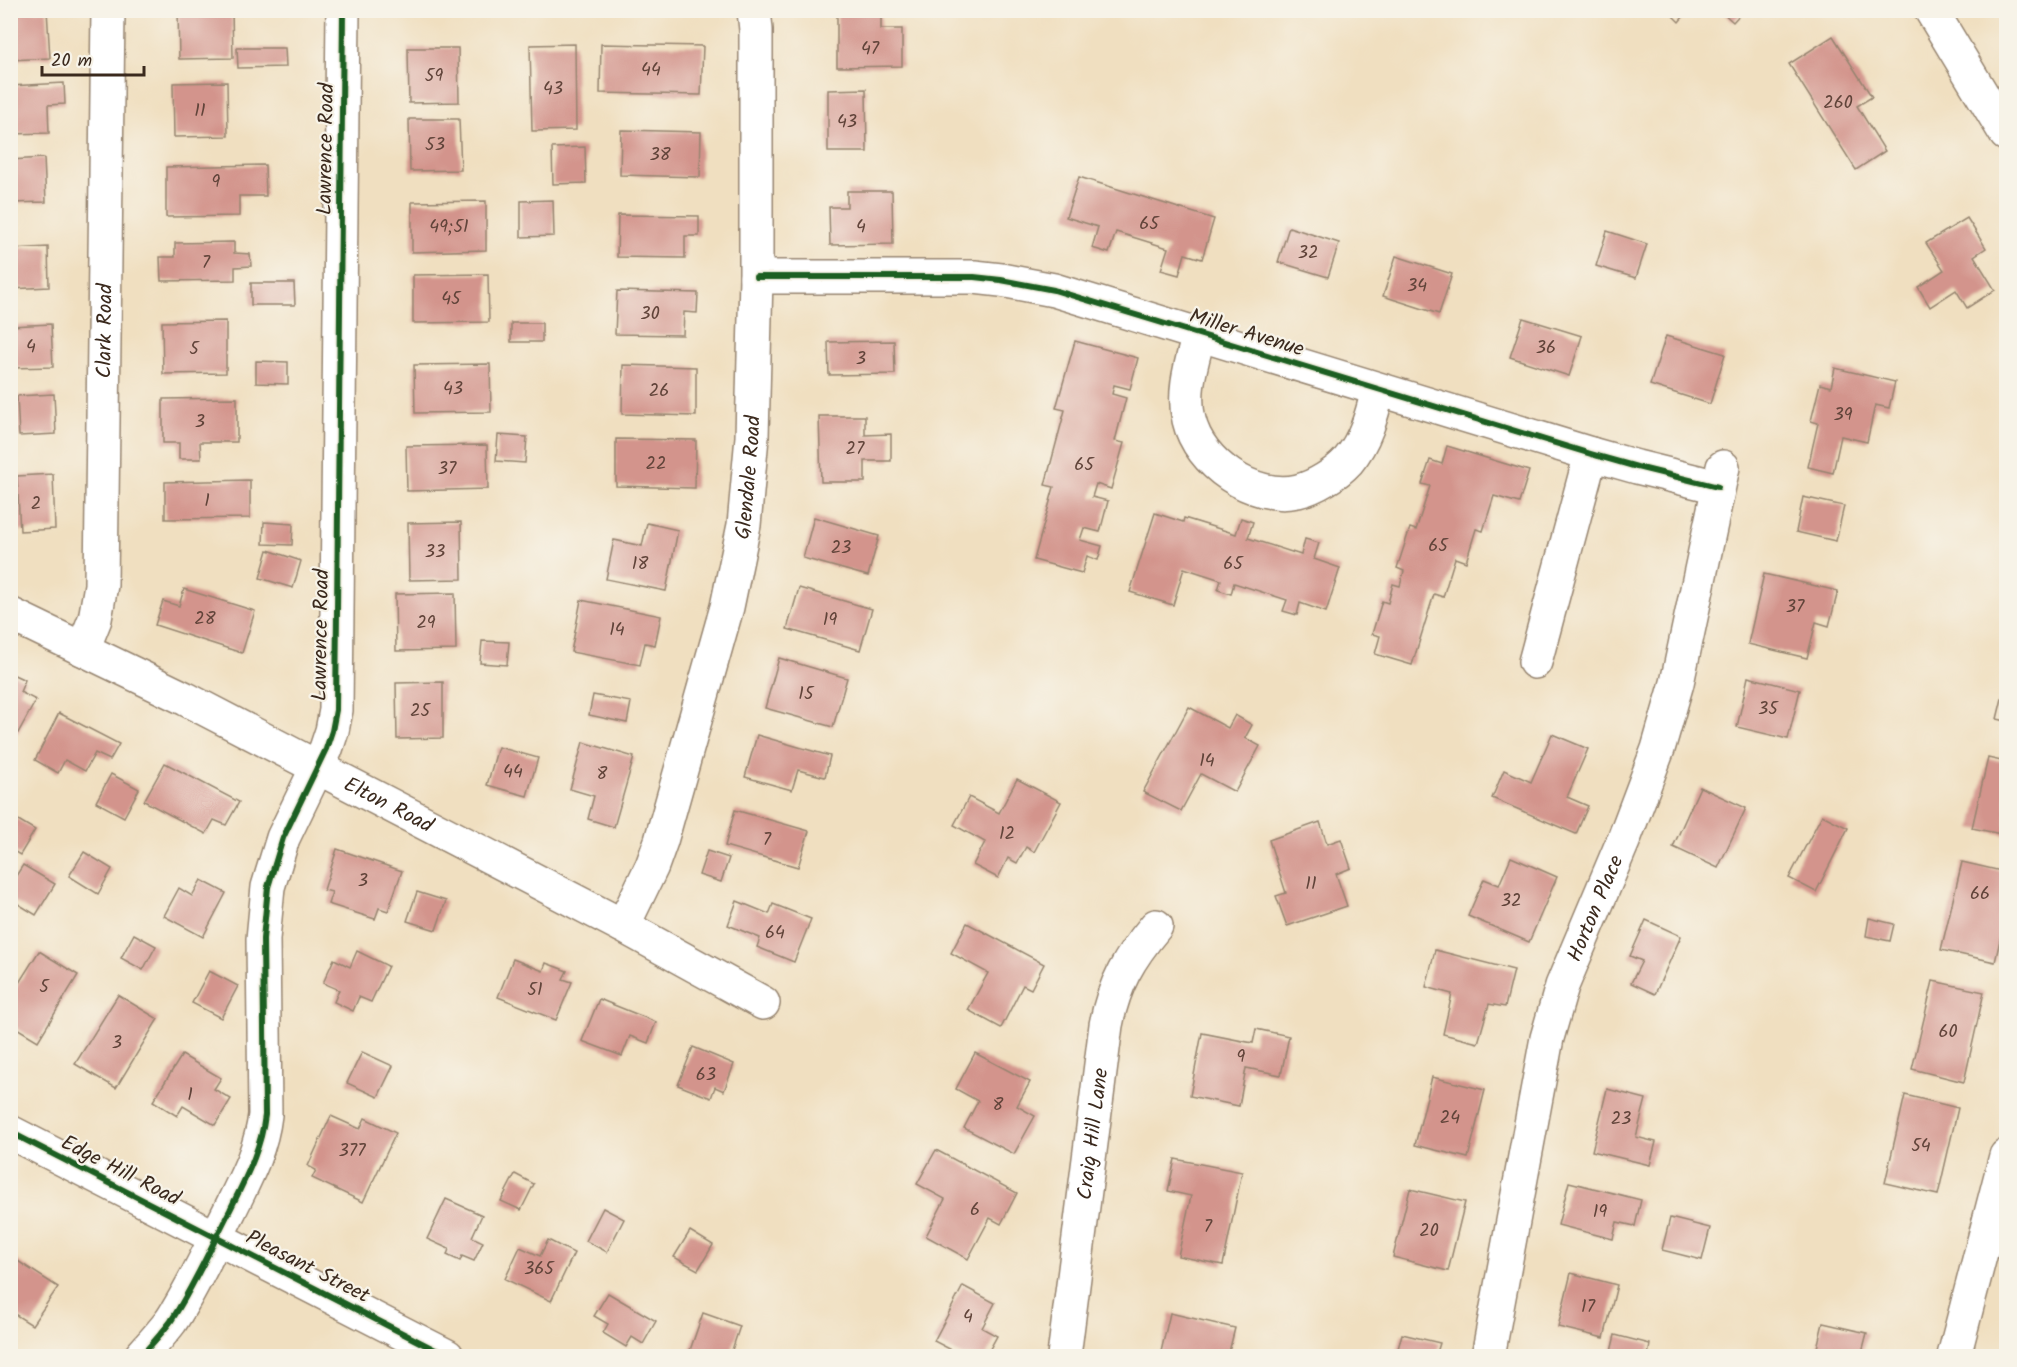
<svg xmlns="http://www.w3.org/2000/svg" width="2017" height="1367" font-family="Kalam,sans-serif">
<rect width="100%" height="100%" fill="#f7f3e8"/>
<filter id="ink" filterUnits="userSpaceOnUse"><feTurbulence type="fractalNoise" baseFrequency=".0167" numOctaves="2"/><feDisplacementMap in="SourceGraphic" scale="12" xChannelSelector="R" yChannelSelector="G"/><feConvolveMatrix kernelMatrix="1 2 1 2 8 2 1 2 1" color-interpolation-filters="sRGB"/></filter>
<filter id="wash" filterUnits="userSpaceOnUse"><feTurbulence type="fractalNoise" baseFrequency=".008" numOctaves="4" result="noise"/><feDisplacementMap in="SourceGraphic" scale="24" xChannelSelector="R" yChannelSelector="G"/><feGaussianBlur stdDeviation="1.35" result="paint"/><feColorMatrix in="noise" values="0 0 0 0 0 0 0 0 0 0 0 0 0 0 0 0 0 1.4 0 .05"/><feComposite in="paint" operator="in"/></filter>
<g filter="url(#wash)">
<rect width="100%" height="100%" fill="#f0dfc0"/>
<g id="blocks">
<!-- building -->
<g fill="#d3948c">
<path d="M47,10L50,58L10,60V12Z"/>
<path d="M178,10H232L233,58L179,59Z"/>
<path d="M837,10H881V29H902V66L837,67Z"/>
<path d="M1667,10H1689L1679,22Z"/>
<path d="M1720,10H1744L1733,22Z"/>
<path d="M1833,36L1872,97L1857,106L1885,151L1856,170L1789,64Z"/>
<path d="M575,44L576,130L532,131L530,45Z"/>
<path d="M601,44L703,46L701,95L600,93Z"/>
<path d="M237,48H285L286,67L238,68Z"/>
<path d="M408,48H458L459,102L409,103Z"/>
<path d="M227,82L228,136L174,137L173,83Z"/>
<path d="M64,83L65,104L48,105L49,133L10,134V86Z"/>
<path d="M866,89L867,152H828V90Z"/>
<path d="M409,119H459L461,170L410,171Z"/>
<path d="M621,130L701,132L700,177L620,175Z"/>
<path d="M585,147L586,183L553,184L552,148Z"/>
<path d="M44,158L46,202L10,203V160Z"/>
<path d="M265,165L266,196H239V216L166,217V167Z"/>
<path d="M1079,177L1214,219L1202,259L1185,254L1179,275L1161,270L1168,248L1116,232L1109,253L1092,248L1098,227L1066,217Z"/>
<path d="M847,191H892L893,244L830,245L829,207H847Z"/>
<path d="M553,200L554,236L521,237V201Z"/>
<path d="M486,201V250L412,252V202Z"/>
<path d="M618,215L699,216V236H685V258L617,257Z"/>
<path d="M1967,218L1986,248L1974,256L1995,290L1967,308L1956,290L1930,307L1918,287L1944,270L1926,243Z"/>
<path d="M1289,227L1339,243L1328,277L1278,262Z"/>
<path d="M1607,231L1647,244L1636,278L1596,266Z"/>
<path d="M234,242V253L250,254L251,266L235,267V280L161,281L160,257H175V243Z"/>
<path d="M48,247L49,287L10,289V249Z"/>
<path d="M1396,256L1452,274L1439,314L1383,296Z"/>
<path d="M488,274L489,322L413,323V275Z"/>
<path d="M251,283H294L295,305H251Z"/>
<path d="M617,291L698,293L697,313L684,312L683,335L615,334Z"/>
<path d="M1523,318L1582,336L1569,376L1510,357Z"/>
<path d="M226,321V373L163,374L162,322Z"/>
<rect x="511" y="323" width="31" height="19"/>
<path d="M51,324L53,367L10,368V326Z"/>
<path d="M1666,336L1725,354L1710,404L1650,385Z"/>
<path d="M894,341L895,374L829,375L828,342Z"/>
<path d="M1075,341L1138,358L1130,389L1114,385L1112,394L1126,398L1115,441L1124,443L1111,489L1096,484L1092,497L1108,501L1100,532L1084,528L1080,540L1102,546L1098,560L1087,556L1082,573L1034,560L1054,487L1045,485L1065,410L1056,408Z"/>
<path d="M256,361L288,362V384L256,383Z"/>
<path d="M490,364L491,412L415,413L414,365Z"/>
<path d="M623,365L696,367V416L622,414Z"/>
<path d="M1835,368L1895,382L1889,408L1875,405L1867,442L1841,436L1833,473L1808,467L1818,423L1811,421L1820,384L1831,387Z"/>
<path d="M54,394L56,434L19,436L17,396Z"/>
<path d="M237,398V442H200L201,459H179V443H163V399Z"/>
<path d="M819,416H865V435L891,434V461H865V482H821Z"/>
<path d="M498,435L527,437L525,463L496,461Z"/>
<path d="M616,439L696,440L695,488L616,486Z"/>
<path d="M487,445L488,489L407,491L406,446Z"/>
<path d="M1447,446L1529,471L1519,503L1494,496L1483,531L1476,529L1466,562L1455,558L1443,597L1434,594L1412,665L1375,654L1380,636L1372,634L1382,601L1388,603L1393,584L1400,586L1404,571L1397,568L1410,528L1416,530L1430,486L1422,484L1430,460L1442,464Z"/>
<path d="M53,474L55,529L20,531L17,476Z"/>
<path d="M250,480V518L165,519V482Z"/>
<path d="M1803,497L1844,506L1836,541L1796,532Z"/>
<path d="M1155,513L1183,522L1184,518L1236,534L1241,518L1253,522L1248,538L1301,555L1305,539L1319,543L1314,559L1340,568L1326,612L1300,603L1297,615L1283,611L1287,600L1234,583L1231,594L1218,590L1221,580L1184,568L1173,605L1130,592Z"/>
<path d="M814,517L879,536L868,576L803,558Z"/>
<path d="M264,522L293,524L292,545L263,544Z"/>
<path d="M461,522L462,579L409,580L408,523Z"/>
<path d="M647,523L678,530L666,591L606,579L614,540L642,546Z"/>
<path d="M268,550L301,561L293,588L260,578Z"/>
<path d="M1764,574L1838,591L1829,626L1816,622L1807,658L1748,644Z"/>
<path d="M799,588L872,609L860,650L787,629Z"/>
<path d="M184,589L255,611L242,653L155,625L163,601L179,606Z"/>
<path d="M455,593L456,650L396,651L395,594Z"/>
<path d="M581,600L661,616L655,645L645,643L640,665L571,652Z"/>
<path d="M482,641L509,642L507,665L480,663Z"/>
<path d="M779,658L847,678L833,727L765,708Z"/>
<path d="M10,673L25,680L20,692L36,700L18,733L10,729Z"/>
<path d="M1748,677L1800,690L1788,739L1737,727Z"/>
<path d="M443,682V738L397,739L396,683Z"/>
<path d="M2006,682V721L1997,719Z"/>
<path d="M593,695L631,702L627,723L589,715Z"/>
<path d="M1189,707L1228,728L1235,715L1252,725L1245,738L1260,746L1235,792L1201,774L1181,811L1143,792Z"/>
<path d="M59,713L119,744L110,760L95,753L85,771L65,760L58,773L35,760Z"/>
<path d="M1552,734L1588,749L1567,797L1588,806L1576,834L1492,798L1504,770L1531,782Z"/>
<path d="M757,735L830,756L825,777L798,770L792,790L745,777Z"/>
<path d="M583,742L634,757L614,827L588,819L594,796L570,789Z"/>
<path d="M498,747L538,758L527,796L487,785Z"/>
<path d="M1988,758L2006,762V835L1972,828Z"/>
<path d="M165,763L239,802L226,825L214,820L206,834L144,801Z"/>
<path d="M111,774L139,789L124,817L96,802Z"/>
<path d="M1017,779L1061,802L1034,852L1026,847L1017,863L1008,858L998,878L973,865L985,842L954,825L969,797L999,813Z"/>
<path d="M1700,787L1746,808L1718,868L1673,847Z"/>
<path d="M735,810L809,831L798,867L725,846Z"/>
<path d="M10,815L35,830L20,855L10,849Z"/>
<path d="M1822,815L1848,828L1816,892L1789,878Z"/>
<path d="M1320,822L1327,844L1341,839L1351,868L1336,874L1347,906L1287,926L1276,896L1286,893L1269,840Z"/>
<path d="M337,849L402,871L388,911L379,908L375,919L328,904L332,892L324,890Z"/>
<path d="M707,851L729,858L721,882L699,875Z"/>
<path d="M84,852L112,869L98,894L69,876Z"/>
<path d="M1511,857L1557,877L1529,942L1468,916L1484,879L1499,885Z"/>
<path d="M1962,862L2006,872V914L1995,962L1941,950Z"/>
<path d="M23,865L55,884L36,915L10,899V885Z"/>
<path d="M201,880L226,893L203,937L164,916L179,888L192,896Z"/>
<path d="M417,892L446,901L436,930L407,921Z"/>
<path d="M737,901L769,914L773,904L811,919L794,962L757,947L760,938L728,925Z"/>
<path d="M1869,918L1894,924L1890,941L1866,936Z"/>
<path d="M1646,920L1681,936L1655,994L1631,983L1642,961L1630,956Z"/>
<path d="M967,923L1044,964L1031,989L1023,985L1001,1028L968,1010L988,973L951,953Z"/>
<path d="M134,934L156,946L143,970L121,958Z"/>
<path d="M1435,950L1514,970L1505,1007L1489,1004L1478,1043L1443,1034L1452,994L1426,987Z"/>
<path d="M39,951L78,975L38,1041L10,1024V997Z"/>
<path d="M357,951L388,966L371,1002L359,997L353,1011L334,1002L339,990L323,983L334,959L350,967Z"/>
<path d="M513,959L543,971L546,963L567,971L563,979L572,982L556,1020L498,997Z"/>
<path d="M209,971L238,986L221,1018L192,1003Z"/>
<path d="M1933,981L1984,992L1964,1082L1912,1069Z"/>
<path d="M118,995L158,1019L116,1088L75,1064Z"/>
<path d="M599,999L656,1022L648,1043L630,1036L622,1056L582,1041Z"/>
<path d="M1256,1029L1289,1036L1281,1075L1246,1068L1239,1106L1190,1096L1202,1033L1253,1043Z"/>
<path d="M693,1047L734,1064L724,1091L715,1087L711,1098L678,1085Z"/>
<path d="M362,1052L393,1066L378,1097L347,1083Z"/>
<path d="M975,1053L1030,1082L1017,1106L1035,1116L1014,1154L964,1128L978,1101L956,1089Z"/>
<path d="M182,1055L221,1078L214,1089L231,1099L215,1125L183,1106L177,1116L153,1101Z"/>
<path d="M1432,1077L1485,1090L1468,1158L1415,1145Z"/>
<path d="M1607,1089L1646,1099L1636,1137L1656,1142L1650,1165L1592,1151Z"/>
<path d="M1905,1095L1958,1108L1938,1195L1885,1183Z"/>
<path d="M331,1116L360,1129L365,1118L396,1133L363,1202L312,1178L316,1170L308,1166Z"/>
<path d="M936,1150L1017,1193L1001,1224L990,1218L968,1259L926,1236L945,1199L917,1184Z"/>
<path d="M1175,1159L1242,1172L1223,1265L1178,1256L1191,1196L1168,1191Z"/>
<path d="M515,1174L534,1184L521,1210L501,1201Z"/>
<path d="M1569,1182L1641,1200L1635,1226L1617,1222L1613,1239L1558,1225Z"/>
<path d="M1410,1189L1465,1202L1448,1271L1393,1257Z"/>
<path d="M446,1199L482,1215L472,1237L483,1242L474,1261L462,1256L460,1261L447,1255L449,1249L427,1239Z"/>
<path d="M603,1208L624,1219L607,1252L586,1241Z"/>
<path d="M1670,1218L1710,1228L1702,1260L1662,1250Z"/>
<path d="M690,1231L713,1245L698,1270L674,1257Z"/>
<path d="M548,1240L574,1253L551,1301L505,1279L520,1247L540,1256Z"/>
<path d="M10,1256L58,1287L32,1325L13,1313L10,1317Z"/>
<path d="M1571,1273L1617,1285L1604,1338L1558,1327Z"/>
<path d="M963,1286L995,1303L982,1328L997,1336L986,1356H963L934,1341Z"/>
<path d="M608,1293L656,1321L643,1344L632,1337L626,1347L603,1333L608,1324L594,1316Z"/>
<path d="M703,1313L740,1326L730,1356H688Z"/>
<path d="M1170,1313L1235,1328L1228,1356H1160Z"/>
<path d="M1823,1323L1867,1333L1861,1356H1815Z"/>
<path d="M1402,1334L1440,1343L1436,1356H1396Z"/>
<path d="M1615,1335L1650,1344L1648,1356H1610Z"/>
</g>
</g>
</g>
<g filter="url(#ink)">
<use href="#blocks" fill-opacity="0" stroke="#96846f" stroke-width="1.5"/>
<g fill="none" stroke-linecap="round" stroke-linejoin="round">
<defs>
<g id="minor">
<path d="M1931,10L2006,134"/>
<path d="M756,277H974L1001,280L1054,290L1591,454L1637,467L1718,487"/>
<path d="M1199,334C1192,362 1182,391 1189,420C1199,463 1253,501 1298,491C1315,487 1336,474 1348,461C1365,441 1372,415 1378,390"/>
<path id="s1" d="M10,614L186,699L623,926L763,1003"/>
<path id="s2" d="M83,649L95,619L101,585L108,10"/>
<path d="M1535,662L1591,454"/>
<path id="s3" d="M623,926L652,866L661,841L727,607L744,525L752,437L756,277V30L754,10"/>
<path d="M10,1132L447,1356"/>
<path d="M141,1356C151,1345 162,1333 171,1321C194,1286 211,1247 230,1210C245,1179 261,1150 265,1115L263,939L268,887L283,838L326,749L332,731L336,710L343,10"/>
<path id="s4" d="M1064,1356L1106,1025C1114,984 1129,958 1156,926"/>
<path id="s5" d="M1488,1356L1547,1038L1562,986L1624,839L1658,749L1677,683L1723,467"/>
<path d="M1954,1356L2006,1156"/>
</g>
</defs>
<!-- minor casing -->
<use href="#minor" stroke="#96846f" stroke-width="36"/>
<!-- minor -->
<use href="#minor" stroke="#fff" stroke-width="33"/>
<defs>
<g id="cycleway">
<path d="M756,277H974L1001,280L1054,290L1591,454L1637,467L1718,487"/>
<path d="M10,1132L447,1356"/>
<path d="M141,1356C151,1345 162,1333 171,1321C194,1286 211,1247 230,1210C245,1179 261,1150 265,1115L263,939L268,887L283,838L326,749L332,731L336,710L343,10"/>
</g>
</defs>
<!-- cycleway casing -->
<use href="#cycleway" stroke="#f7f3e8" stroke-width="10"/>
<!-- cycleway -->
<use href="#cycleway" stroke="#1b5e20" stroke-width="6"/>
</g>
</g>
<g text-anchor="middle" stroke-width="4.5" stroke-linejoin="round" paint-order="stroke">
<!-- number labels -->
<g font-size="18" fill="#61443a">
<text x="870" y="54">47</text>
<text x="651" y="75">44</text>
<text x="434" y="81">59</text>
<text x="553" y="94">43</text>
<text x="1838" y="108">260</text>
<text x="200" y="116">11</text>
<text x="847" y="127">43</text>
<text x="435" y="150">53</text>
<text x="660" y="160">38</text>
<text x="216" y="187">9</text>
<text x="1149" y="229">65</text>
<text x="449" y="232">49;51</text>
<text x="861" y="232">4</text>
<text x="1308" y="258">32</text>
<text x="206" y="268">7</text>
<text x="1417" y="291">34</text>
<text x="451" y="304">45</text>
<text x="650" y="319">30</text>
<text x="31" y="352">4</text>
<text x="1546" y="353">36</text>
<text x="194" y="354">5</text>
<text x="861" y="364">3</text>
<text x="453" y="394">43</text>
<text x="659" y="396">26</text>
<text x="1843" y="420">39</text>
<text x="200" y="427">3</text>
<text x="855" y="454">27</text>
<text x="656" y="469">22</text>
<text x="1084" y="470">65</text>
<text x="447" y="474">37</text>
<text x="207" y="506">1</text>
<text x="36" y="509">2</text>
<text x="1438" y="551">65</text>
<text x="841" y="553">23</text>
<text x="435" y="557">33</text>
<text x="640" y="569">18</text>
<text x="1233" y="569">65</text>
<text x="1795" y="612">37</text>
<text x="205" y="624">28</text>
<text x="830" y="625">19</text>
<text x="426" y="628">29</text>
<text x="617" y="635">14</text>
<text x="806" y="699">15</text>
<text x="1768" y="714">35</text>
<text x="420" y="716">25</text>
<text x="1207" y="766">14</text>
<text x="513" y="777">44</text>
<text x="602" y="779">8</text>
<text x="1007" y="839">12</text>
<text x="767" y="845">7</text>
<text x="363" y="886">3</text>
<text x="1311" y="889">11</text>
<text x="1980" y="899">66</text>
<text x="1511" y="906">32</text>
<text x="775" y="938">64</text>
<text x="44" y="992">5</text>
<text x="535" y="995">51</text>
<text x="1948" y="1037">60</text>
<text x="117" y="1048">3</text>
<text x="1241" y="1062">9</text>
<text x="706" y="1080">63</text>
<text x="190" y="1100">1</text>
<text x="998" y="1110">8</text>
<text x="1450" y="1123">24</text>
<text x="1621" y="1124">23</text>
<text x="1921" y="1151">54</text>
<text x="352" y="1156">377</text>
<text x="975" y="1215">6</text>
<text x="1600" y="1217">19</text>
<text x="1208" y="1232">7</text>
<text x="1429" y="1236">20</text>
<text x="539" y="1274">365</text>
<text x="1588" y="1312">17</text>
<text x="968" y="1322">4</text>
</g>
<!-- street labels -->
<g font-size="21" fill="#3b2a1e" stroke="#f7f3e8">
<text transform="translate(325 149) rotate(-89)" y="7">Lawrence Road</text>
<text dy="7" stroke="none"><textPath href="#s2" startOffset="321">Clark Road</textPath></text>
<text transform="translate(1247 332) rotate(17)" y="7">Miller Avenue</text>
<text dy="7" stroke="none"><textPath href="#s3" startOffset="468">Glendale Road</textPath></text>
<text transform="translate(320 635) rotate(-89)" y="7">Lawrence Road</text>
<text dy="7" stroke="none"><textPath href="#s1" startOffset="424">Elton Road</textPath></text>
<text dy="7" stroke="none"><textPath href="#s5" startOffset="462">Horton Place</textPath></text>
<text dy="7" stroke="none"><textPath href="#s4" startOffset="224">Craig Hill Lane</textPath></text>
<text transform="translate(121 1170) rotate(27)" y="7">Edge Hill Road</text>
<text transform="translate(308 1266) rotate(27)" y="7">Pleasant Street</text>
</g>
</g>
<!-- margin -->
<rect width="2017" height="1367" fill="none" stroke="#f7f3e8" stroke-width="36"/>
<!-- scale -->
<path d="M42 66v9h102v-9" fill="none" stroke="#3b2a1e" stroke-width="3"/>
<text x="51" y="66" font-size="18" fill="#3b2a1e" stroke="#f7f3e8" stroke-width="4.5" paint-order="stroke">20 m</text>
</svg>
